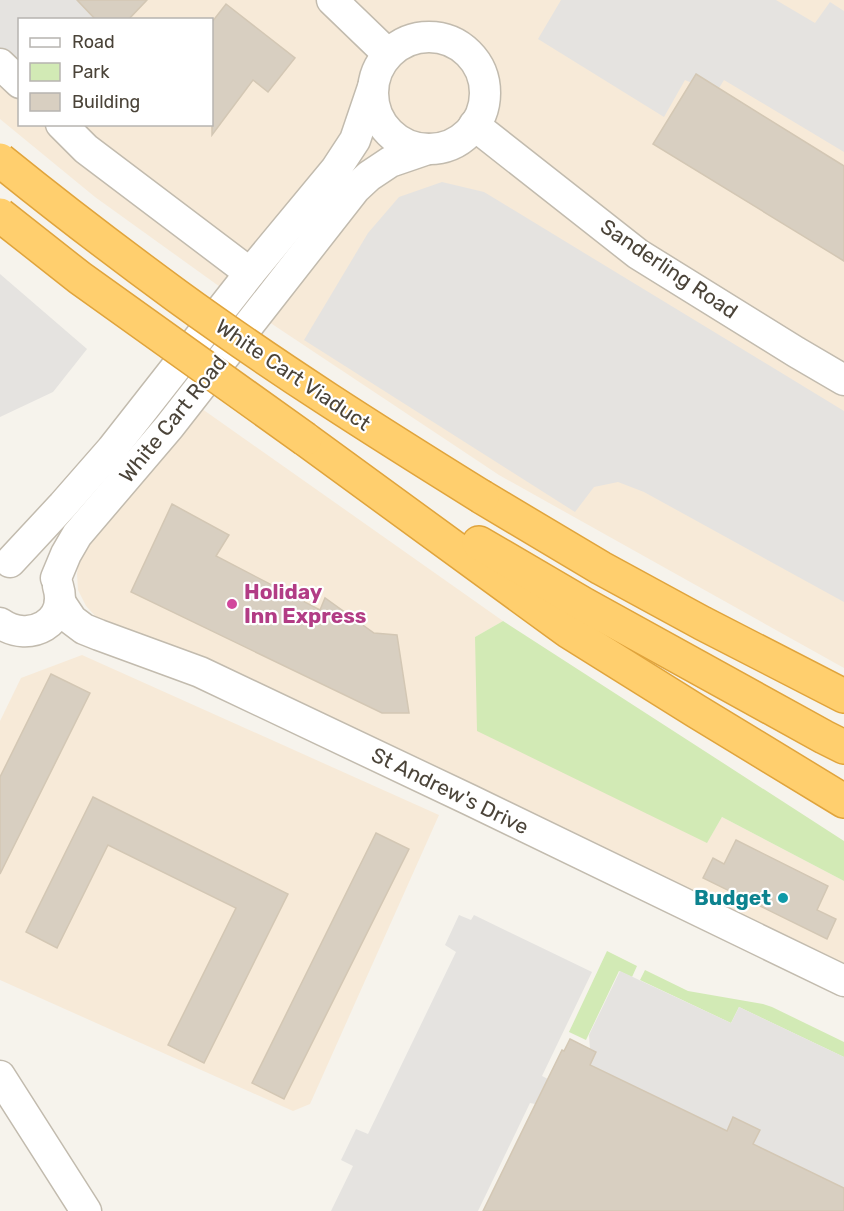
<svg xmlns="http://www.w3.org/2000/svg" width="844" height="1211" font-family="Rubik,sans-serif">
<rect width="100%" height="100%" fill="#f6f3ec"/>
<!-- commercial -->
<g fill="#f7ead8" fill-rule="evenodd">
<path d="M0,0H844V668L499,475L266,320L95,197L0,119ZM20,20H212V124H20Z"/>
<path d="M198,406L503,621L475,637L707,842L722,817L844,881V968L202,656L167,645L97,618L86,606L78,590L77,574L79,560L84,546Z"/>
<path d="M82,655L439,815L310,1104L293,1111L0,980V721L21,678Z"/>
</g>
<!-- green -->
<g fill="#d2eab5">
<path d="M503,621L844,841V881L722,817L707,843L477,731L475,637Z"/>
<path d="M607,951L637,966L632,977L619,971L586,1040L569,1032Z"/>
<path d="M645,970L688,991L763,1004L772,1007L844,1042V1057L739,1007L731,1023L640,980Z"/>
</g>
<!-- parking -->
<g fill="#e5e3e0">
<path d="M0,0H77L96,19L20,20L19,100L0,80Z"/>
<path d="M561,0H776L815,23L830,2L844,11V152L724,80L716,93L685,80L664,117L538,39Z"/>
<path d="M442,182L484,192L844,411V602L644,492L618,482L594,487L575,512L304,340L368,233L399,197Z"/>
<path d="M0,274L87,349L53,392L0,417Z"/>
<path d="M459,915L471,920L474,915L592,972L542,1076L548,1079L535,1104L530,1103L478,1211H331L353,1166L341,1160L356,1129L368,1134L456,952L445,945Z"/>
<path d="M620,971L731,1023L739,1007L844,1057V1188L753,1144L733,1118L727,1131L590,1065L596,1052L590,1049L589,1035Z"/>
</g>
<!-- building -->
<g fill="#d8cfc1" stroke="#d3c7b4" stroke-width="1.5">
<path d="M77,0H147L128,20H96Z"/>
<path d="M226,4L295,58L268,92L253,80L212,135V22Z"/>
<path d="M696,74L844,166V261L653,144Z"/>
<path d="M172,504L229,535L216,556L320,610L325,598L374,633L397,635L409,713H382L131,592Z"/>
<path d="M51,674L90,693L0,874V777Z"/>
<path d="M93,797L288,894L204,1063L168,1045L236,908L108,845L57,948L26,932Z"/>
<path d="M376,833L409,849L284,1099L252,1083Z"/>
<path d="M736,840L828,886L817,910L836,919L827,939L703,878L713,858L724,864Z"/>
<path d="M570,1039L596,1052L590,1065L727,1131L733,1117L760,1130L753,1144L844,1188V1211H483L562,1050L564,1051Z"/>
</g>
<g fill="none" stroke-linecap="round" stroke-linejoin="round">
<defs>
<g id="minor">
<path d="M332,0L388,54"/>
<circle cx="429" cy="93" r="56"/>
<path d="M0,64L20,83"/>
<path d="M61,124L86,149L250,273"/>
<path d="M474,125L638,254L796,352L844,380"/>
<path d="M10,562L63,505L112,449L250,273L336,169L355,140L373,87"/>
<path d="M56,578L66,554L77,535L169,427L355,189L369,176L390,162L428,149"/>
<path d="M60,602L72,620L84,629L99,635L200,672L470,800L844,981"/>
<path d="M0,623C30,644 69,622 58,586"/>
<path d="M0,1076L86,1211"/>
</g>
<g id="highway">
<path d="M305,439L568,631L696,711L844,801"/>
<path d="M482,497L601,568L702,623L844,696"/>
<path d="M479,543L585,605L824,737L844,747"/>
</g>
</defs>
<!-- minor casing -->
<use href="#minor" stroke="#c2bbae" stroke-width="33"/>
<!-- highway casing -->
<use href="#highway" stroke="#e0a43c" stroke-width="36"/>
<!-- minor -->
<use href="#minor" stroke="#fff" stroke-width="30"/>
<!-- highway -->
<use href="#highway" stroke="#ffcf6e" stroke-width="33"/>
<defs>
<g id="highway-bridge">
<path d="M0,160C58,207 117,252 177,296C276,368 379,433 482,497"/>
<path d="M0,215L80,278L305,439"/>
</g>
</defs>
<!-- highway-bridge casing -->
<use href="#highway-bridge" stroke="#e0a43c" stroke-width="36" stroke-linecap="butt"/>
<!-- highway-bridge -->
<use href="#highway-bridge" stroke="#ffcf6e" stroke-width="33"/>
</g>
<!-- markers -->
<circle fill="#d1479c" stroke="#fff" stroke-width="2" cx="232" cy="604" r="6"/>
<circle fill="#0f9aa8" stroke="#fff" stroke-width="2" cx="783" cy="898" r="6"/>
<g text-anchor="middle" stroke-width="4.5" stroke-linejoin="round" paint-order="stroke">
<!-- street labels -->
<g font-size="21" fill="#4b4439" stroke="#fff">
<text transform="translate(669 269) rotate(34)" y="7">Sanderling Road</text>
<text transform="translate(293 375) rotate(34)" y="7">White Cart Viaduct</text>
<text transform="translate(173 419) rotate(-51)" y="7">White Cart Road</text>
<text transform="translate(450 791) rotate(26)" y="7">St Andrew's Drive</text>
</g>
<!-- hotel labels -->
<g font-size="21" font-weight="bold" fill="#b23c85" stroke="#fff" text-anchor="start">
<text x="244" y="599">Holiday<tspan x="244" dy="24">Inn Express</tspan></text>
</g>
<!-- culture labels -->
<g font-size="21" font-weight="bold" fill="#0d838f" stroke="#fff" text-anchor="end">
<text x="771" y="905">Budget</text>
</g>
</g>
<!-- legend -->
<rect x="18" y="18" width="195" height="108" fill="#ffffff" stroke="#b7b4b0" stroke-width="1.5"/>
<rect x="30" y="38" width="30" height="9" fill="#ffffff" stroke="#b7b4b0" stroke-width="1.5"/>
<text x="72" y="48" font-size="18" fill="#4b4439">Road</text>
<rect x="30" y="63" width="30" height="18" fill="#d2eab5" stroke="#b7b4b0" stroke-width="1.5"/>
<text x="72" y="78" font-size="18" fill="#4b4439">Park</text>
<rect x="30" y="93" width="30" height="18" fill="#d8cfc1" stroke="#b7b4b0" stroke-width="1.5"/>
<text x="72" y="108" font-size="18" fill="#4b4439">Building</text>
</svg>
